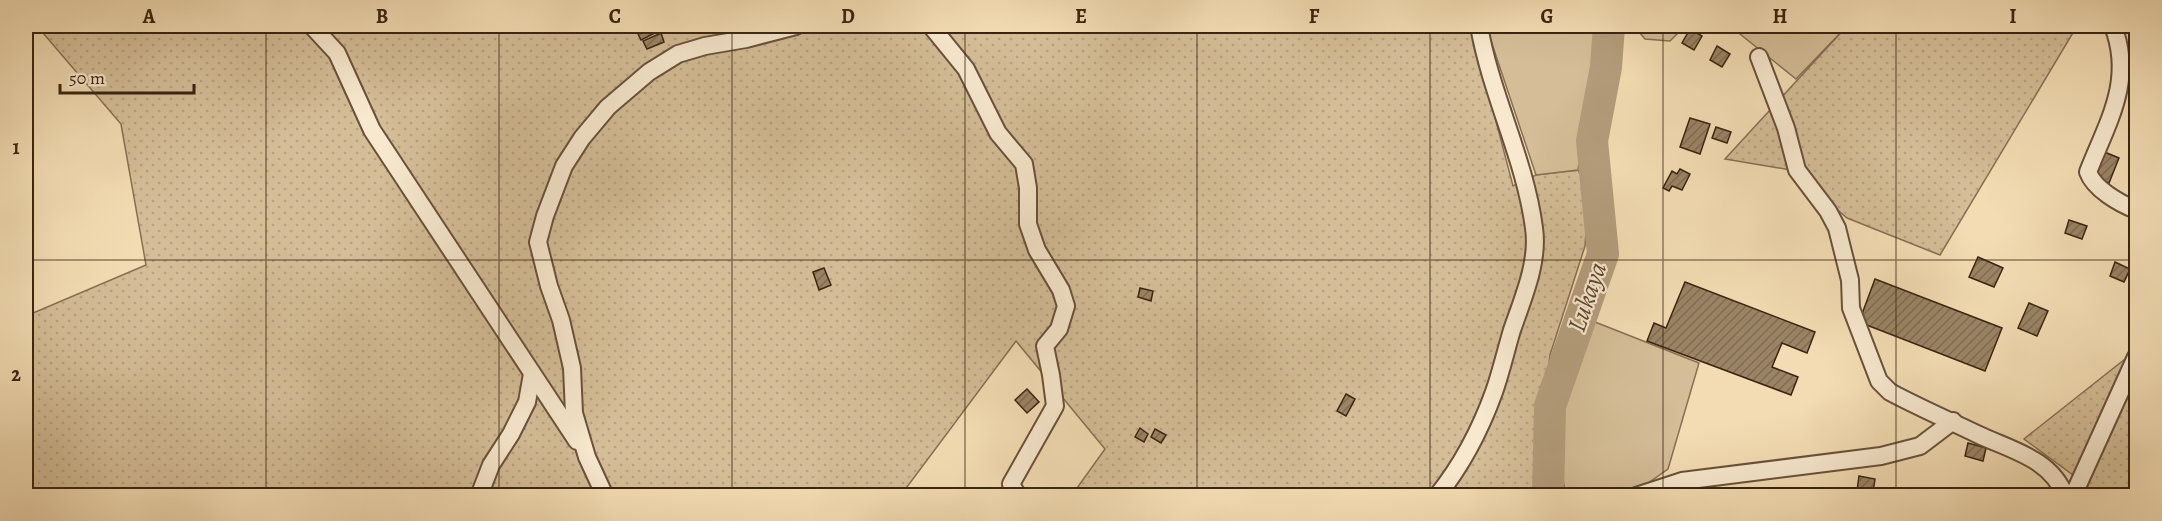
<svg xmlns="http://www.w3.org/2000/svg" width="2162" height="521" font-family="Alegreya,serif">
<defs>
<pattern id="grass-dots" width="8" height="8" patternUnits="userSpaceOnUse" patternTransform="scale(1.5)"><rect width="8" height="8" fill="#d4bd97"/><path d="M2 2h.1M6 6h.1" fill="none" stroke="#b7a281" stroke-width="1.8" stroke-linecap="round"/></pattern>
<pattern id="building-hatch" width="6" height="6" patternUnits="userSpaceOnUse" patternTransform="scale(1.5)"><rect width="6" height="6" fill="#9a8465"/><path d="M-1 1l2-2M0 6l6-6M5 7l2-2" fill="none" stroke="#7f6c52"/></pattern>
</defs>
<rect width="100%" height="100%" fill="#f3dcb3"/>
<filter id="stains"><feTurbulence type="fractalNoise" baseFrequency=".00333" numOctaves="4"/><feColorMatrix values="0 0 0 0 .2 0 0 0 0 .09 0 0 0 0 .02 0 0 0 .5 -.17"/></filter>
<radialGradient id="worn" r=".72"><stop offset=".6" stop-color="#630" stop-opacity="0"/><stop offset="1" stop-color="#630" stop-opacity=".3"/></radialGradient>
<!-- grass -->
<g fill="url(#grass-dots)" stroke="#877054" stroke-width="1.5">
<polygon points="37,26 577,26 595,31 601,26 1471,26 1513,186 1536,175 1578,170 1589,189 1585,246 1550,355 1536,471 1536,495 1072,495 1105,449 1016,341 901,495 26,496 26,316 146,265 121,124"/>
<polygon points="1847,26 2077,26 1940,255 1847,218 1791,170 1725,159"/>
<polygon points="2136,342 2136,495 2087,495 2081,481 2024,439 2125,359"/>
</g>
<!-- garden -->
<g fill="#d4bd97" stroke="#877054" stroke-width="1.5">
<polygon points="1486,26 1594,26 1594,54 1578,170 1536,175"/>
<polygon points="1634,26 1685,26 1670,41 1645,39"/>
<polygon points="1730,26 1847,26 1796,79"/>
<polygon points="1595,322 1699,363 1668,469 1631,495 1566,495 1558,455 1560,405"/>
</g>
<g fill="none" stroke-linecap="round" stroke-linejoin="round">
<!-- river -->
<polyline stroke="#b49d7c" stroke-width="32" points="1548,496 1550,406 1603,254 1592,141 1606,67 1609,26"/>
</g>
<!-- building -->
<g fill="url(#building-hatch)" stroke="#3a2411" stroke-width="1.5">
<polygon points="646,26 651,26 655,33 641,40 636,30"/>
<polygon points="1690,29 1702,36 1694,50 1682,43"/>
<polygon points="661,33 664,42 647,49 643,41"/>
<polygon points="1717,46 1730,54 1722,67 1710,60"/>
<polygon points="1690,118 1710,124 1700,154 1680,147"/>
<polygon points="1716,127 1731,132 1727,143 1712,138"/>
<polygon points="2102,151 2119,158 2109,183 2092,176"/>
<polygon points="1680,169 1690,174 1682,190 1672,186 1669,191 1663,188 1672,171 1677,174"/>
<polygon points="2069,220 2087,226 2082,239 2065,233"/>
<polygon points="1978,257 2003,268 1994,287 1969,277"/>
<polygon points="2115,262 2130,269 2124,282 2110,276"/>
<polygon points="824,268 831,285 819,290 813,272"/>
<polygon points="1875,279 2002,328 1985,371 1859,322"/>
<polygon points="1685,282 1815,332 1807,353 1782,343 1772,367 1798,377 1791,395 1647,341 1654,323 1666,328"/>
<polygon points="1140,288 1153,291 1151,301 1138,297"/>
<polygon points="2029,303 2048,311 2037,336 2018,328"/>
<polygon points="1027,389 1039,402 1027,413 1015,400"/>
<polygon points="1346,394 1355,399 1346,416 1337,411"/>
<polygon points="1140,428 1148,434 1144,442 1135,437"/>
<polygon points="1155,429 1166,435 1161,443 1151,437"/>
<polygon points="1968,443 1986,448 1983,461 1965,456"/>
<polygon points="1859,476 1875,479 1873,492 1857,491"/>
<rect x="1917" y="489" width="16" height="7"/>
</g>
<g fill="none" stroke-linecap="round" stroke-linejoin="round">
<!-- street casing -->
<g stroke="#68523a" stroke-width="20">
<g id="street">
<polyline points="312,26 337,53 372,130 577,441"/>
<polyline points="931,26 966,69 998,133 1024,164 1028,188 1028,224 1037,250 1061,290 1066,306 1059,329 1045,346 1051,375 1055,406 1011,484 1018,496"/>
<path d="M2113 26C2134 81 2108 121 2088 172 2094 189 2119 203 2136 210"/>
<path d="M1759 57 1786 128 1797 170 1828 211 1837 228 1850 280 1851 308 1879 381 1890 392C1918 407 1948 420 1977 434 2010 450 2051 458 2065 496"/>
<polyline points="479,496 491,465 511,434 527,402 532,374"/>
<polyline points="605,496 587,457 574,413 572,368 561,320 549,286 538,242 545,216 564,166 582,138 608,107 649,72 678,54 705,46 746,39 796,26"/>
<path d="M1437 496C1462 465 1481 428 1494 392 1501 372 1506 350 1512 330 1523 298 1539 262 1534 228 1525 159 1491 95 1479 26"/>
<polyline points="1636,496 1682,481 1881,456 1920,446 1953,421"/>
<polyline points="2073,496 2136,357"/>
</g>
</g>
<!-- street -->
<use href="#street" stroke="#f7e8ce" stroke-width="16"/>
</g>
<!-- grid -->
<path fill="none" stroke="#3a2411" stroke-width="1.5" stroke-opacity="0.55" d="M266 26V496M499 26V496M732 26V496M965 26V496M1197 26V496M1430 26V496M1663 26V496M1896 26V496M26 260H2136"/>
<g text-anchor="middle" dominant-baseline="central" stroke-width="4.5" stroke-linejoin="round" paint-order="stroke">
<!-- water labels -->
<g font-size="26" font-style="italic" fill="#5f4831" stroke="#f7e8ce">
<text transform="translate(1587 297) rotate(-71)">Lukaya</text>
</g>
</g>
<!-- margin -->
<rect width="2162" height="521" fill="none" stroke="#f3dcb3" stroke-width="66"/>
<!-- scale -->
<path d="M60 84v9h134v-9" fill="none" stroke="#3a2411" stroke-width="3"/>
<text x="69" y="84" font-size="18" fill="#3a2411" stroke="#f7e8ce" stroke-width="4.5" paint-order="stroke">50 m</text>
<rect x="33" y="33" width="2096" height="455" fill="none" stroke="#3a2411" stroke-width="2"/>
<g font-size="20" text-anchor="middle" font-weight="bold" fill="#3a2411">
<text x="149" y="23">A</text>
<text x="382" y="23">B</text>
<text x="615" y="23">C</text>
<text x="848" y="23">D</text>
<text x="1081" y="23">E</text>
<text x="1314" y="23">F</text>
<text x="1547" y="23">G</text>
<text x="1780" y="23">H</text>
<text x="2013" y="23">I</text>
<text x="16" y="154">1</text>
<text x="16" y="381">2</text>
</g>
<rect width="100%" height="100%" filter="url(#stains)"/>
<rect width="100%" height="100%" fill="url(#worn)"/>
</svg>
